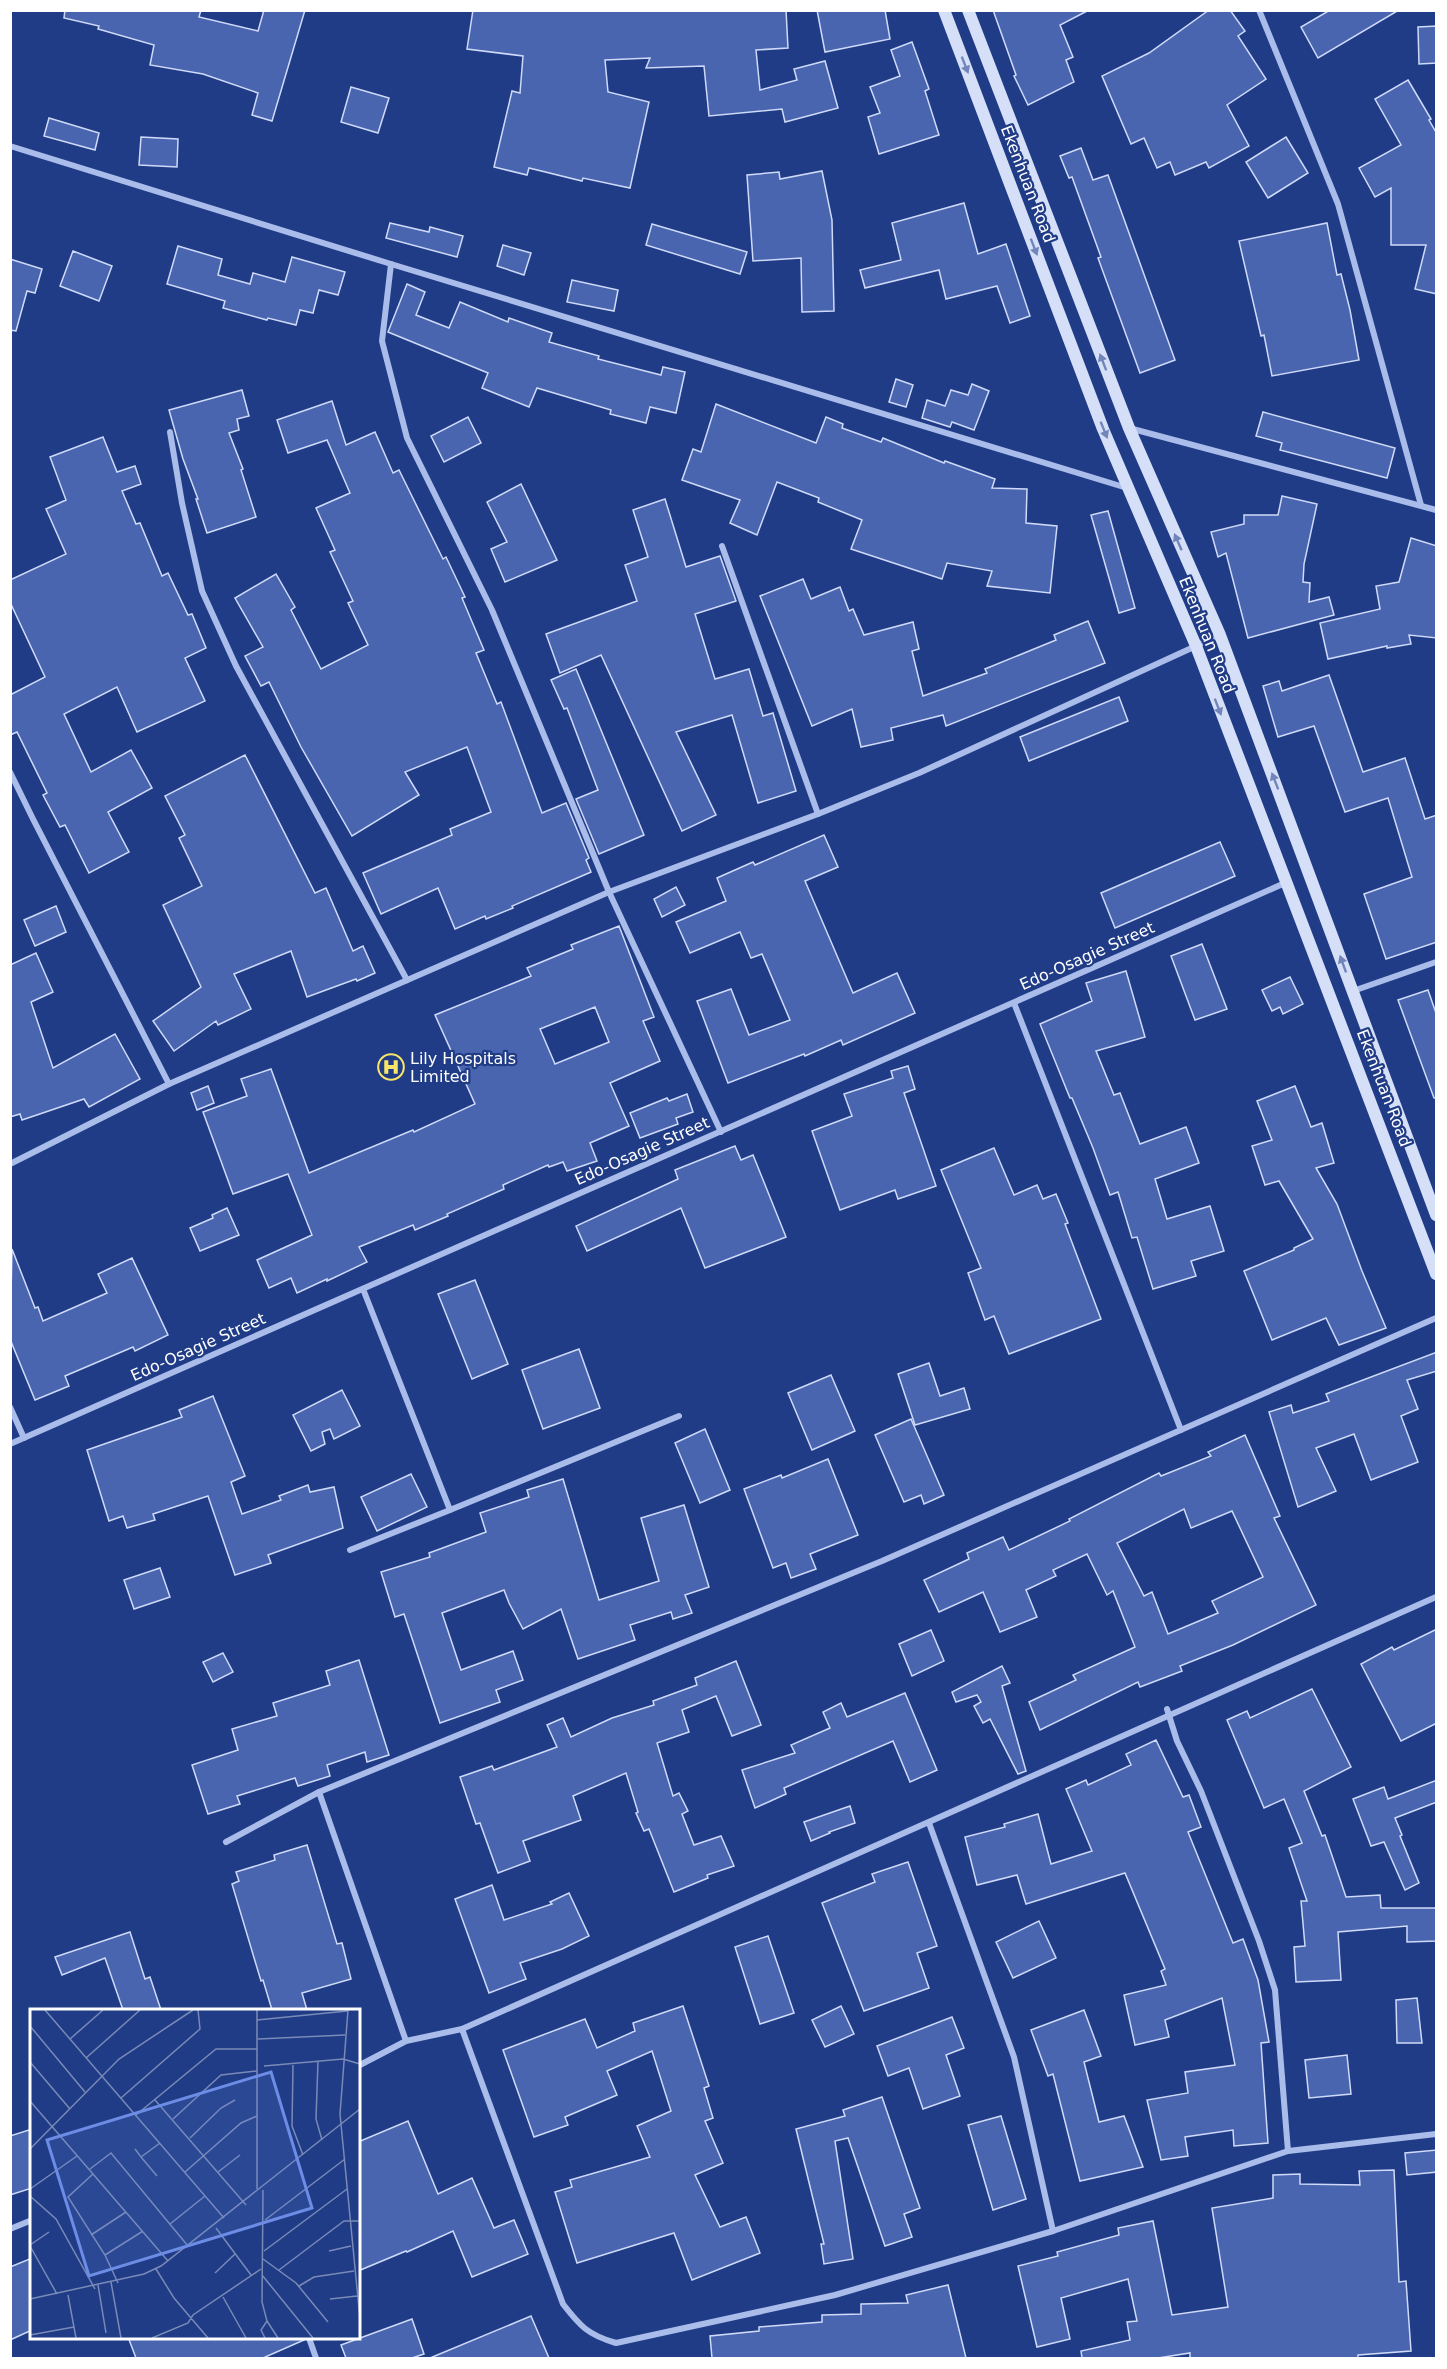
<svg xmlns="http://www.w3.org/2000/svg" width="1447" height="2369" font-family="'DejaVu Sans',sans-serif">
<rect width="100%" height="100%" fill="#203c87"/>
<!-- building -->
<g fill="#4965b0" stroke="#cfdaf8" stroke-width="1.5" fill-rule="evenodd">
<polygon points="65,10 201,10 199,17 258,31 264,10 305,10 272,121 252,115 258,93 203,74 150,65 154,45 98,29 99,26 64,18"/>
<polygon points="473,10 786,10 788,48 756,50 760,90 797,80 794,69 825,61 838,108 785,122 782,109 709,116 704,66 646,68 650,58 605,60 608,92 649,102 630,188 583,178 582,181 529,168 527,175 494,167 512,91 520,93 523,56 467,49"/>
<polygon points="817,10 885,10 890,39 825,52"/>
<polygon points="993,10 1089,10 1060,25 1073,57 1066,60 1074,82 1028,105 1014,76 1016,75"/>
<polygon points="1209,10 1230,10 1245,31 1238,36 1266,79 1227,105 1249,146 1209,168 1206,162 1175,175 1170,162 1157,168 1144,138 1131,144 1102,76 1149,53"/>
<polygon points="1330,10 1399,10 1318,58 1301,27"/>
<polygon points="1437,26 1437,63 1419,64 1418,27"/>
<polygon points="912,42 929,89 925,91 939,135 879,154 868,117 880,113 870,87 900,76 891,50"/>
<polygon points="1408,80 1431,119 1429,120 1437,134 1437,294 1415,289 1426,245 1391,245 1391,188 1375,197 1359,168 1401,145 1375,99"/>
<polygon points="351,87 389,98 378,133 341,122"/>
<polygon points="49,118 99,133 95,150 44,136"/>
<polygon points="141,137 178,139 177,167 139,165"/>
<polygon points="1286,137 1308,173 1268,198 1246,162"/>
<polygon points="1081,148 1093,180 1108,175 1175,360 1140,373 1098,258 1101,257 1072,177 1069,178 1060,156"/>
<polygon points="822,171 832,220 834,311 802,312 801,258 753,261 747,175 779,172 780,179"/>
<polygon points="964,203 978,254 1006,244 1030,316 1010,323 997,286 946,299 939,270 865,288 860,270 901,260 892,223"/>
<polygon points="390,223 429,232 430,227 463,236 457,257 386,238"/>
<polygon points="1327,223 1337,275 1341,274 1350,310 1359,360 1272,376 1264,335 1261,336 1239,241"/>
<polygon points="652,224 747,252 740,274 646,245"/>
<polygon points="503,245 531,253 524,275 497,266"/>
<polygon points="178,246 222,259 218,275 250,284 253,273 285,282 292,257 345,272 338,295 319,290 313,313 300,310 296,325 268,318 267,320 223,308 225,301 167,284"/>
<polygon points="73,251 112,266 99,301 60,286"/>
<polygon points="10,259 42,269 35,293 27,291 16,331 10,330"/>
<polygon points="572,280 618,290 614,311 567,302"/>
<polygon points="407,284 425,292 416,315 449,328 460,302 508,322 509,318 552,333 549,342 599,356 598,359 661,375 663,367 685,372 676,413 650,407 646,423 610,414 611,410 537,388 529,407 482,388 488,373 388,332"/>
<polygon points="896,379 913,385 906,407 889,402"/>
<polygon points="972,384 989,391 974,430 952,422 950,427 922,418 927,400 945,406 951,390 968,395"/>
<polygon points="242,390 249,416 237,419 239,430 229,433 243,469 241,470 256,517 207,533 196,499 198,499 183,459 169,410"/>
<polygon points="332,401 346,445 375,432 393,473 399,470 443,559 446,557 465,597 462,598 484,650 476,653 497,704 501,702 542,813 566,803 589,858 586,860 591,872 512,906 513,908 486,919 485,916 455,929 438,888 381,914 363,873 452,835 450,829 491,812 467,747 405,772 419,795 352,836 301,747 269,682 261,686 245,656 263,647 235,598 276,574 295,607 291,610 321,669 368,645 348,603 353,601 330,552 335,550 316,508 350,493 327,440 288,453 277,420"/>
<polygon points="716,404 816,443 826,417 843,424 842,428 881,442 883,438 944,463 945,461 995,479 992,488 1027,489 1026,523 1057,526 1050,593 987,586 992,571 947,563 942,579 851,549 862,520 818,502 819,498 777,482 757,535 730,523 740,500 682,480 693,449 701,452"/>
<polygon points="1263,412 1395,448 1387,478 1280,450 1282,443 1256,436"/>
<polygon points="468,417 481,443 444,462 431,436"/>
<polygon points="103,437 117,472 135,466 141,484 122,491 136,524 140,523 162,576 168,573 188,615 192,614 206,648 185,658 205,701 137,732 117,687 64,714 91,772 131,750 152,788 108,812 129,852 89,873 65,825 60,827 43,795 47,793 17,732 10,735 10,695 45,677 10,602 10,580 66,554 46,509 66,500 50,457"/>
<polygon points="521,484 557,560 505,582 491,549 507,542 487,502"/>
<polygon points="1282,496 1317,504 1304,564 1303,582 1310,583 1309,602 1329,597 1334,615 1248,638 1226,553 1218,557 1211,532 1244,524 1244,515 1278,515"/>
<polygon points="665,499 686,567 720,556 736,601 695,614 715,679 749,669 763,716 773,713 796,791 758,803 732,715 676,732 716,815 682,831 601,655 560,673 546,634 637,601 625,565 648,557 633,510"/>
<polygon points="1108,511 1135,608 1119,613 1091,515"/>
<polygon points="1411,538 1437,546 1437,638 1409,635 1411,644 1387,648 1387,646 1328,659 1320,623 1380,609 1376,586 1399,582"/>
<polygon points="803,579 811,599 840,587 849,611 853,609 864,635 913,622 919,649 912,651 923,696 987,673 985,669 1056,640 1054,635 1088,621 1105,663 946,726 943,715 891,728 893,740 861,747 852,709 812,726 760,596"/>
<polygon points="576,669 644,835 599,854 576,799 598,790 567,708 564,709 551,680"/>
<polygon points="1329,675 1363,772 1405,758 1425,819 1437,815 1437,942 1386,959 1364,894 1412,877 1388,798 1345,812 1314,726 1278,737 1263,686 1279,681 1282,691"/>
<polygon points="1119,697 1128,721 1029,761 1020,737"/>
<polygon points="245,755 315,893 326,888 353,951 363,946 375,973 357,981 356,979 307,997 291,951 234,974 251,1009 218,1025 216,1021 174,1051 153,1021 201,987 163,905 202,886 179,838 185,835 165,796"/>
<polygon points="824,835 838,867 805,881 853,993 897,973 915,1013 843,1045 841,1040 805,1056 804,1054 728,1083 697,1001 731,989 749,1035 790,1020 762,954 751,958 740,932 690,953 676,922 726,901 717,878 753,862 755,865"/>
<polygon points="1220,842 1235,876 1115,928 1101,893"/>
<polygon points="676,887 685,905 662,917 654,899"/>
<polygon points="56,906 66,932 35,946 24,920"/>
<path d="M619 926 654 1017 643 1021 660 1061 610 1083 629 1126 590 1143 597 1161 567 1171 563 1162 549 1167 548 1165 503 1185 504 1189 447 1214 448 1216 415 1230 413 1225 359 1247 367 1262 327 1281V1279L297 1293 291 1278 269 1288 257 1260 312 1235 288 1174 233 1194 203 1112 247 1096 241 1079 271 1069 309 1173 413 1130 414 1132 475 1104 435 1015 531 976 527 968 573 949 571 945ZM595 1007 609 1042 555 1064 540 1029Z"/>
<polygon points="1202,944 1227,1009 1195,1020 1171,956"/>
<polygon points="36,953 53,992 31,1002 53,1068 115,1034 140,1079 89,1107 84,1099 22,1120 20,1114 10,1117 10,965"/>
<polygon points="1126,971 1145,1037 1096,1051 1114,1095 1120,1093 1140,1144 1186,1127 1199,1163 1155,1179 1167,1219 1210,1206 1224,1251 1191,1261 1196,1276 1153,1289 1137,1237 1132,1238 1118,1192 1110,1195 1093,1148 1072,1098 1070,1098 1040,1024 1092,1001 1086,983"/>
<polygon points="1290,977 1303,1004 1283,1014 1280,1007 1272,1011 1262,990"/>
<polygon points="1428,990 1437,1016 1437,1098 1434,1098 1398,1000"/>
<polygon points="908,1066 915,1089 904,1093 936,1186 898,1199 895,1190 840,1210 812,1131 852,1116 844,1094 893,1078 891,1071"/>
<polygon points="208,1086 214,1103 197,1110 191,1093"/>
<polygon points="1295,1086 1311,1127 1322,1123 1334,1163 1316,1168 1337,1204 1362,1271 1386,1328 1339,1345 1326,1318 1272,1340 1244,1271 1294,1250 1294,1248 1313,1239 1279,1181 1265,1185 1252,1146 1272,1140 1257,1101"/>
<polygon points="687,1094 693,1112 676,1118 678,1124 640,1138 630,1113 667,1098 669,1101"/>
<polygon points="735,1146 741,1160 753,1155 786,1237 705,1268 681,1208 587,1251 576,1226 678,1179 675,1170"/>
<polygon points="994,1148 1014,1195 1037,1185 1043,1199 1056,1194 1068,1223 1065,1224 1101,1319 1009,1354 994,1316 985,1320 968,1273 981,1268 941,1170"/>
<polygon points="227,1208 239,1235 200,1251 190,1228 213,1218 212,1215"/>
<polygon points="12,1249 35,1308 38,1307 43,1321 107,1293 98,1274 132,1258 168,1335 135,1351 133,1347 65,1376 69,1386 35,1400 10,1339"/>
<polygon points="475,1280 508,1364 472,1379 438,1294"/>
<polygon points="579,1349 600,1408 543,1429 522,1370"/>
<polygon points="1437,1352 1437,1371 1407,1380 1418,1409 1401,1416 1418,1462 1371,1480 1354,1434 1316,1448 1336,1491 1298,1507 1269,1412 1291,1405 1293,1413 1329,1401 1326,1394"/>
<polygon points="929,1363 940,1396 964,1388 970,1409 915,1425 898,1374"/>
<polygon points="831,1375 855,1431 812,1450 788,1393"/>
<polygon points="342,1390 360,1426 334,1439 330,1429 322,1432 325,1444 311,1451 293,1415"/>
<polygon points="213,1396 245,1476 231,1482 242,1514 281,1500 279,1496 308,1485 310,1492 334,1487 343,1528 268,1555 271,1563 235,1575 208,1496 153,1514 155,1520 127,1528 123,1516 109,1521 87,1450 182,1417 179,1410"/>
<polygon points="911,1419 944,1495 924,1504 921,1495 904,1502 875,1435"/>
<polygon points="705,1429 730,1490 700,1503 675,1443"/>
<path d="M1245 1435 1280 1516 1274 1518 1316 1605 1233 1645 1180 1666 1182 1671 1140 1687 1138 1682 1040 1730 1029 1702 1076 1680 1073 1675 1135 1647 1113 1591 1107 1595 1087 1554 1053 1570 1056 1576 1026 1590 1037 1617 1000 1632 983 1592 939 1612 924 1580 969 1559 967 1553 1003 1537 1009 1550 1070 1521 1069 1519 1159 1473 1161 1476 1211 1456 1208 1452ZM1184 1509 1191 1528 1232 1511 1263 1577 1212 1601 1218 1613 1168 1634 1152 1592 1144 1596 1117 1543Z"/>
<polygon points="828,1459 858,1535 810,1554 816,1569 791,1578 786,1563 773,1568 744,1489 781,1475 782,1478"/>
<polygon points="411,1474 427,1507 377,1531 361,1497"/>
<polygon points="563,1479 599,1600 659,1581 641,1518 684,1505 709,1587 685,1595 692,1613 673,1619 671,1612 630,1625 635,1640 578,1659 561,1609 523,1629 509,1603 504,1590 442,1613 461,1670 513,1651 523,1680 496,1690 500,1702 440,1723 404,1614 395,1617 381,1572 430,1557 429,1553 486,1532 480,1513 529,1497 527,1490"/>
<polygon points="160,1568 170,1597 134,1609 124,1580"/>
<polygon points="1437,1629 1437,1723 1401,1741 1361,1664 1392,1647 1394,1650"/>
<polygon points="931,1630 944,1661 912,1676 899,1644"/>
<polygon points="223,1653 233,1672 213,1682 203,1662"/>
<polygon points="359,1660 389,1755 367,1762 365,1752 327,1765 330,1776 298,1786 295,1778 237,1796 240,1804 208,1814 192,1765 238,1750 232,1729 277,1716 273,1703 330,1685 326,1671"/>
<polygon points="736,1661 761,1725 732,1736 716,1696 682,1710 689,1732 657,1743 673,1796 679,1793 688,1811 682,1814 694,1845 721,1836 734,1866 707,1875 708,1878 674,1892 649,1829 644,1831 636,1813 638,1812 626,1773 573,1796 581,1820 523,1841 530,1861 498,1873 480,1823 476,1824 460,1777 492,1766 494,1770 557,1747 547,1725 563,1718 571,1737 612,1718 654,1705 653,1701 697,1685 695,1678"/>
<polygon points="1002,1666 1010,1683 1002,1686 1026,1771 1018,1774 990,1719 983,1723 974,1706 981,1702 977,1695 956,1702 952,1692"/>
<polygon points="1312,1689 1351,1767 1304,1791 1322,1836 1325,1835 1346,1897 1380,1895 1381,1908 1437,1908 1437,1941 1407,1942 1407,1926 1338,1932 1341,1980 1296,1982 1294,1947 1305,1946 1301,1901 1307,1901 1289,1848 1302,1843 1284,1799 1264,1808 1227,1720 1247,1711 1250,1718"/>
<polygon points="905,1693 937,1770 910,1782 893,1741 784,1788 786,1794 755,1808 742,1770 795,1753 791,1745 830,1728 823,1712 841,1703 847,1717"/>
<polygon points="1156,1740 1183,1797 1189,1795 1201,1827 1188,1832 1233,1943 1243,1939 1258,1980 1269,2042 1261,2043 1268,2143 1234,2146 1233,2130 1185,2137 1188,2156 1161,2160 1147,2100 1188,2093 1185,2072 1235,2065 1222,1998 1165,2020 1169,2037 1135,2045 1124,1995 1166,1985 1161,1971 1165,1969 1125,1873 1026,1904 1017,1875 977,1885 965,1837 1005,1827 1004,1824 1038,1814 1051,1864 1092,1851 1066,1789 1086,1780 1088,1785 1131,1765 1126,1754"/>
<polygon points="1437,1780 1437,1802 1395,1818 1402,1835 1400,1836 1419,1883 1405,1890 1384,1842 1371,1846 1353,1799 1384,1787 1388,1799"/>
<polygon points="850,1806 855,1823 829,1832 830,1833 811,1841 804,1822"/>
<polygon points="307,1845 337,1944 342,1943 351,1979 302,1993 307,2010 272,2010 263,1980 261,1981 232,1884 239,1881 236,1872 275,1860 274,1855"/>
<polygon points="908,1862 937,1946 917,1953 929,1988 864,2011 822,1903 875,1882 872,1874"/>
<polygon points="492,1885 504,1920 552,1904 550,1902 569,1893 589,1936 562,1949 520,1963 526,1979 489,1993 455,1899"/>
<polygon points="1039,1921 1056,1958 1013,1978 996,1942"/>
<polygon points="130,1932 145,1979 150,1977 161,2010 123,2010 105,1958 62,1975 55,1957"/>
<polygon points="768,1936 794,2013 760,2024 735,1947"/>
<polygon points="1417,1998 1422,2043 1397,2043 1396,2000"/>
<polygon points="683,2006 709,2086 704,2088 713,2118 705,2121 723,2163 695,2175 720,2227 746,2217 760,2253 692,2280 674,2233 577,2263 555,2192 572,2187 570,2180 650,2157 637,2126 671,2111 652,2051 607,2071 617,2095 565,2117 568,2125 534,2137 503,2050 585,2019 597,2048 635,2031 633,2023"/>
<polygon points="841,2006 854,2034 825,2047 812,2020"/>
<polygon points="1084,2010 1101,2056 1084,2062 1099,2122 1124,2116 1143,2167 1080,2181 1053,2074 1048,2076 1031,2030"/>
<polygon points="952,2017 964,2048 946,2055 960,2096 923,2109 909,2068 888,2076 877,2046"/>
<polygon points="1347,2055 1351,2094 1309,2098 1305,2060"/>
<polygon points="882,2097 920,2208 904,2214 912,2237 885,2246 848,2138 835,2141 853,2259 824,2264 821,2244 824,2244 796,2129 845,2116 843,2110"/>
<polygon points="1001,2116 1026,2199 993,2210 968,2125"/>
<polygon points="408,2121 438,2194 472,2178 494,2228 514,2220 528,2254 472,2277 453,2231 407,2252 406,2251 358,2271 358,2142"/>
<polygon points="32,2129 32,2188 10,2195 10,2136"/>
<polygon points="1437,2150 1437,2172 1407,2175 1405,2153"/>
<polygon points="1394,2170 1399,2282 1406,2281 1411,2351 1358,2355 1358,2358 1190,2358 1190,2353 1158,2358 1082,2358 1081,2351 1130,2340 1127,2322 1137,2321 1128,2279 1061,2298 1070,2339 1037,2347 1018,2266 1058,2256 1057,2252 1119,2235 1118,2228 1153,2221 1172,2315 1228,2307 1212,2208 1273,2198 1273,2175 1300,2174 1300,2184 1360,2185 1359,2171"/>
<polygon points="32,2258 32,2330 10,2340 10,2267"/>
<polygon points="948,2285 966,2358 712,2358 710,2336 759,2331 759,2327 822,2322 822,2315 861,2314 861,2304 908,2303 906,2295"/>
<polygon points="531,2316 549,2358 430,2358"/>
<polygon points="412,2319 424,2354 412,2358 346,2358 341,2345"/>
<polygon points="128,2337 304,2337 304,2340 263,2358 136,2358"/>
</g>
<g fill="none" stroke-linecap="round" stroke-linejoin="round">
<!-- minor -->
<g stroke="#aabcea" stroke-width="6">
<polyline points="1259,10 1338,204 1421,505"/>
<polyline points="10,146 391,264 1127,488"/>
<polyline points="391,264 382,341 407,438 492,610 609,892 721,1132"/>
<polyline points="1129,428 1436,510"/>
<polyline points="170,432 182,503 202,591 236,666 407,980"/>
<polyline points="722,546 818,814"/>
<polyline points="10,772 33,819 169,1084"/>
<polyline points="1353,991 1436,962"/>
<polyline points="1014,1003 1181,1430"/>
<polyline points="10,1164 169,1084 609,892 818,814 919,773 1220,635"/>
<polyline points="10,1407 24,1438"/>
<polyline points="10,1444 1285,883"/>
<polyline points="450,1510 679,1416"/>
<polyline points="350,1550 450,1510 363,1289"/>
<polyline points="1167,1709 1177,1741 1201,1791 1259,1941 1275,1990 1288,2151"/>
<polyline points="929,1823 1014,2057 1053,2231"/>
<polyline points="226,1842 319,1792"/>
<path d="M462 2029 563 2304C580 2326 588 2335 616 2343L835 2295 1053 2231 1288 2151 1436 2134"/>
<polyline points="406,2041 319,1792 882,1561 1436,1318"/>
<polyline points="358,2066 406,2041 462,2029 1436,1597"/>
<polyline points="10,2229 32,2220"/>
<polyline points="309,2338 316,2358"/>
</g>
<!-- secondary -->
<g stroke="#d5dff8" stroke-width="12">
<polyline points="944,10 1103,429 1196,646 1436,1274"/>
<polyline points="968,10 1129,428 1220,635 1436,1215"/>
</g>
</g>
<!-- one-way arrows -->
<defs><path id="oneway-solid" d="M-6-.8H1V-3.2L6.5 0L1 3.2V.8H-6Z" transform="scale(1.5)"/></defs>
<g fill="#7185ba">
<use href="#oneway-solid" transform="translate(965 65) rotate(69)"/>
<use href="#oneway-solid" transform="translate(1034 247) rotate(69)"/>
<use href="#oneway-solid" transform="translate(1103 362) rotate(-111)"/>
<use href="#oneway-solid" transform="translate(1104 430) rotate(68)"/>
<use href="#oneway-solid" transform="translate(1178 542) rotate(-114)"/>
<use href="#oneway-solid" transform="translate(1218 707) rotate(69)"/>
<use href="#oneway-solid" transform="translate(1275 781) rotate(-111)"/>
<use href="#oneway-solid" transform="translate(1343 964) rotate(-110)"/>
</g>
<!-- icons -->
<defs>
<g id="hospital-ring" transform="scale(1.35)"><circle r="9.5" fill="#203c87" stroke="#f8e66b" stroke-width="1.5"/><path d="M-5-5h3v3.5h4V-5h3V5h-3V1.5h-4V5h-3Z" fill="#f8e66b"/></g>
</defs>
<g fill-rule="evenodd">
<use href="#hospital-ring" x="391" y="1067"/>
</g>
<g text-anchor="middle" dominant-baseline="central" stroke-width="4.5" stroke-linejoin="round" paint-order="stroke">
<!-- street labels -->
<g font-size="16" fill="#fff" stroke="#203c87">
<text transform="translate(1028 184) rotate(69)">Ekenhuan Road</text>
<text transform="translate(1207 635) rotate(68)">Ekenhuan Road</text>
<text transform="translate(1087 956) rotate(-24)">Edo-Osagie Street</text>
<text transform="translate(1384 1088) rotate(69)">Ekenhuan Road</text>
<text transform="translate(642 1151) rotate(-24)">Edo-Osagie Street</text>
<text transform="translate(198 1347) rotate(-24)">Edo-Osagie Street</text>
</g>
<!-- poi labels -->
<g font-size="16" fill="#fff" stroke="#203c87" text-anchor="start">
<text x="410" y="1058">Lily Hospitals<tspan x="410" dy="18">Limited</tspan></text>
</g>
</g>
<!-- overview -->
<g transform="translate(30 2009)">
<rect width="330" height="330" fill="#203c87"/>
<path fill="none" stroke="#798ab7" stroke-width="1.5" d="M15 1 194 209M318 1 310 105 330 310M227 11 317 2M0 17 55 83M40 30 73 1M228 30 315 26M56 49 110 1M288 52 286 110 292 131M0 53 40 100M263 56 262 117 273 146M234 57 313 50 330 55M91 89 170 20 168 1M125 91 216 196M0 92 138 252M106 106 186 40H227M143 110 191 66 227 62M160 129 191 99 205 91M0 140 89 50 163 1M105 140 111 148 130 134M111 148 127 167M60 160 81 144 158 237M155 163 211 114 227 107M188 163 210 146M63 165 38 188 75 246 88 274M0 180 47 147M227 180V1M233 181 232 293 237 312 231 321 235 329M0 187 26 210 65 280M235 211 315 150M140 215 175 187M186 219 221 266M61 226 96 203M0 236 19 223M0 237 27 285M234 242 317 180M299 242 321 237M75 246 113 222M233 250 266 274 298 313M126 260 144 289 178 329M249 261 314 212H330M185 264 205 245M232 266 283 329M81 273 91 329M68 276 76 324M269 277 284 268 324 262M38 286 46 329M193 288 216 329M0 290 114 265 131 257 330 100M300 290 327 287M237 312 248 329M0 326 44 318M122 329 158 314 163 306 231 260"/>
<path fill="#6c8ce6" fill-opacity="0.15" stroke="#6c8ce6" stroke-width="3" d="M241 63 282 199 59 267 17 131Z"/>
<rect width="330" height="330" fill="none" stroke="#fff" stroke-width="3"/>
</g>
<!-- border -->
<rect width="1447" height="2369" fill="none" stroke="#ffffff" stroke-width="24"/>
</svg>
